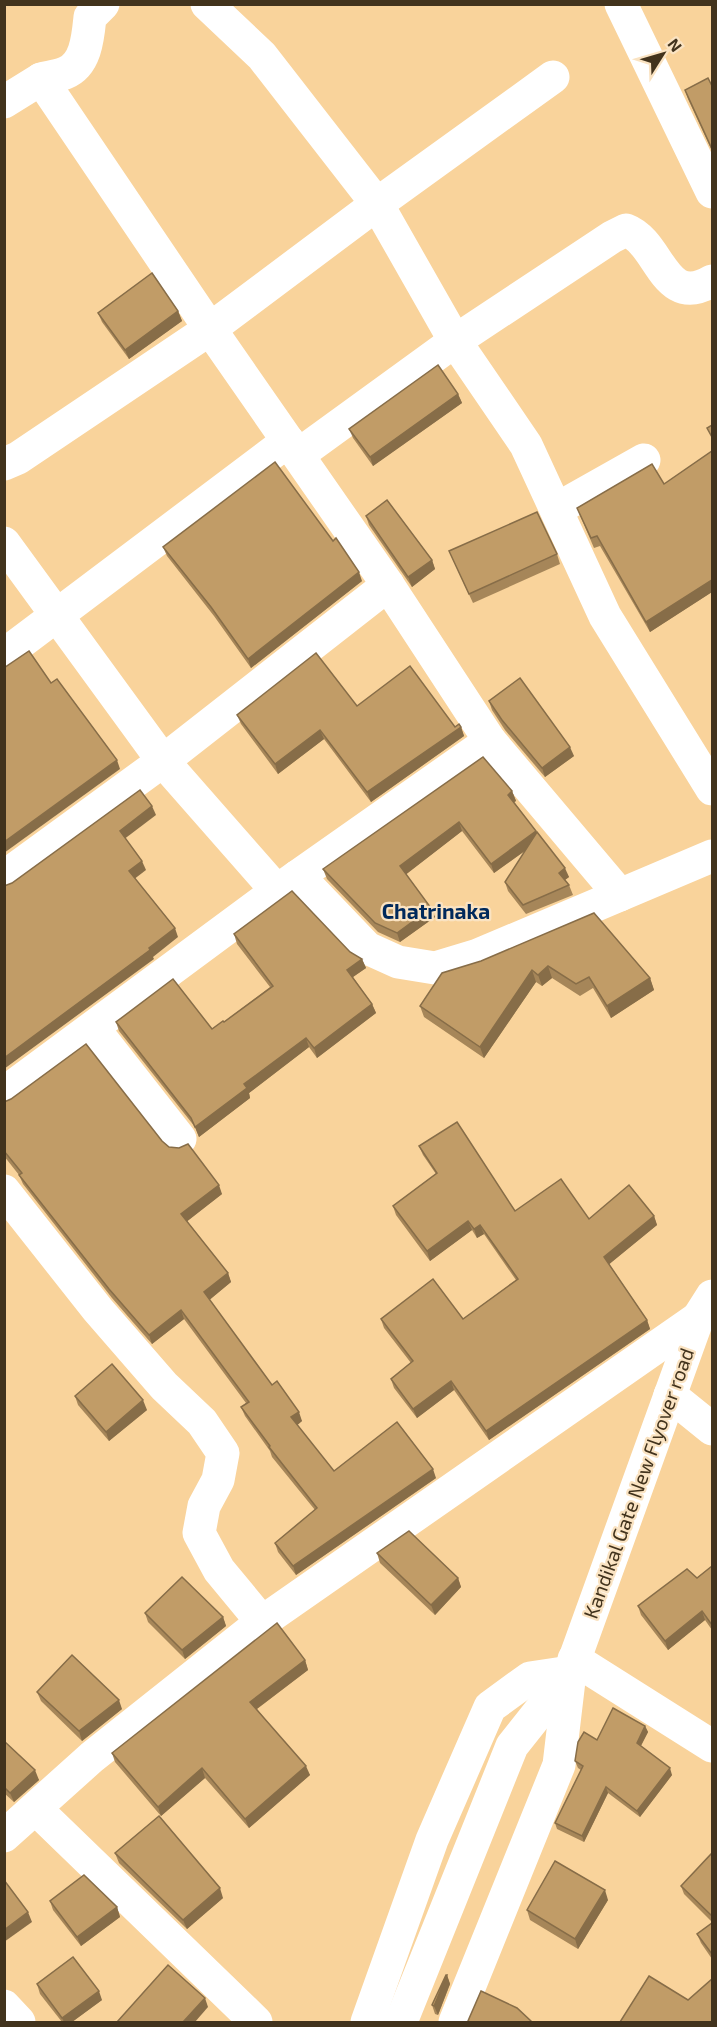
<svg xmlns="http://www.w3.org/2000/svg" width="717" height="2027" font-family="'Exo 2',sans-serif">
<rect width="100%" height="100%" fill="#f9d39b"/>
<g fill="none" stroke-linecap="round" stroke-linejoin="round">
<!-- minor -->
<g stroke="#fff" stroke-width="33">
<polyline points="207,4 262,56 377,204 455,341 526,445 605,616 712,789"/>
<polyline points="621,4 712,192"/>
<path d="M41 79C49 77 58 76 65 73 86 65 88 37 90 17L103 4"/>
<polyline points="4,102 41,79 210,329 388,585 490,741 620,895"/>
<path d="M298 455 455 341 612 237 626 230C661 243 663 310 712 281"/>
<polyline points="4,464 18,458 210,329 377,204 553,77"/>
<polyline points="557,509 644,460"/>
<polyline points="4,543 163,761 277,891 298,876 367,948 398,962 435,968 478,955 712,856"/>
<polyline points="4,655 288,441"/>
<polyline points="298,876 490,741"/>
<polyline points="4,877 163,761 388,585"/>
<polyline points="93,1028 180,1139"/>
<polyline points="4,1093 277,891"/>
<polyline points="4,1191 98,1310 164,1386 202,1422 223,1453 218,1480 204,1506 199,1533 219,1570 262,1622 698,1318"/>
<polyline points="670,1395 712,1429"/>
<polyline points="574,1659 712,1746"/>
<polyline points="36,1809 256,2022"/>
<polyline points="4,1836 92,1757 262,1622"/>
<polyline points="4,2006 19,2022"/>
<polyline points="367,2022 432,1840 490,1707 530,1678 570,1672"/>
</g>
<!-- major -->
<g stroke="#fff" stroke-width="33">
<polyline points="401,2022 512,1746 570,1673"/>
<polyline points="455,2022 559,1765 570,1672 698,1318 712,1296"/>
</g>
</g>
<!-- wall -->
<g fill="#a68659">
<polygon points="712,86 712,151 688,99 685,90"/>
<polygon points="178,311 182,321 129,359 102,322 98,313"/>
<polygon points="458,394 462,403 373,466 353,438 349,429"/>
<polygon points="712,451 712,592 650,632 600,546 594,548 577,508 664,484"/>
<polygon points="366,516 432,560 435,569 412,587 369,525"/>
<polygon points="163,547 362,581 251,668 214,616 167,556"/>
<polygon points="449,551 557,554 560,564 473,603"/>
<polygon points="489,701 574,756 545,777 505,730 492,710"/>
<polygon points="357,706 455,727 461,727 464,736 371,802 324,739 278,774 241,724 237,715"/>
<polygon points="512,791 516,801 514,802 536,831 569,877 565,880 569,885 573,895 526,914 508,891 505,882 526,850 494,873 462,831 406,874 435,917 400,942 378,932 327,879 323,869"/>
<polygon points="594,913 650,978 654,990 611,1018 593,988 580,996 552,978 542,986 536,982 484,1058 424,1017 420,1006 481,961"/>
<polygon points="234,934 350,952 362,959 366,968 353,977 372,1004 376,1013 317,1058 309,1047 249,1093 250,1098 199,1137 195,1127 119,1031 116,1022 212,1029 224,1022 270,987 237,944"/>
<polygon points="4,1102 162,1141 222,1194 187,1221 228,1273 231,1282 209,1300 272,1385 302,1421 297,1425 334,1471 436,1478 296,1575 278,1552 275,1543 315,1510 272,1457 270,1451 245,1416 241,1407 246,1403 184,1319 152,1344 112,1298 23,1184 19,1175 4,1156"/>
<polygon points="419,1146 515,1211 589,1219 654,1216 657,1225 609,1264 647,1320 650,1329 489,1440 454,1390 417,1418 394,1388 391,1379 411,1363 384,1328 381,1319 463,1319 516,1280 484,1234 477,1238 472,1230 430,1261 396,1215 393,1206 436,1174 423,1155"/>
<polygon points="75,1396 147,1410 109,1441 78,1405"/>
<polygon points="377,1553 458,1578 461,1587 435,1615 380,1563"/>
<polygon points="712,1566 712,1630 705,1620 668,1650 641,1615 638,1606 697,1578"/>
<polygon points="145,1613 223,1617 226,1626 185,1659 148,1622"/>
<polygon points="305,1660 308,1670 257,1709 310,1775 249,1828 205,1778 161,1816 115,1762 112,1753"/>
<polygon points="37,1692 122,1709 82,1741 41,1701"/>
<polygon points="645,1726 648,1732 641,1746 672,1775 640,1817 608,1793 584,1842 557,1829 555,1823 581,1770 578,1768 575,1761 597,1740"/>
<polygon points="4,1741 39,1780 14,1802 4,1793"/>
<polygon points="115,1853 223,1898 187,1929 119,1863"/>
<polygon points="712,1853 712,1922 684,1894 681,1886"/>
<polygon points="608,1900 578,1949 530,1920 527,1910"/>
<polygon points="50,1901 117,1907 120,1917 81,1946 53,1910"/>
<polygon points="712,1923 712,1959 701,1943 697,1934"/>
<polygon points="447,1975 450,1984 438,2015 435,2014 432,2005"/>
<polygon points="37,1984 102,2000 72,2022 62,2022 40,1994"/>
</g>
<!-- shaded-wall -->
<g fill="#876d48">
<polygon points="178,311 182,321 129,359 125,350"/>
<polygon points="458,394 462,403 373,466 370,457"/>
<polygon points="432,560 435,569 412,587 408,577"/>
<polygon points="359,572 362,581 251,668 248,659"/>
<polygon points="712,580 712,592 650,632 646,622"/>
<polygon points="461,727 464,736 371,802 367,792"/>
<polygon points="320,730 324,739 278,774 275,764"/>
<polygon points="570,747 574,756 545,777 542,768"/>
<polygon points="117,760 120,769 4,853 4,842"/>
<polygon points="512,791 516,801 511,804 508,795"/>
<polygon points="152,806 156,815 123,840 120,831"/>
<polygon points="459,822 462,831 404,876 400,866"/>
<polygon points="536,831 540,840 494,873 491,864"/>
<polygon points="142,861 146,870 133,880 129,871"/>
<polygon points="565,868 569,877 562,882 559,873"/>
<polygon points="431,908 435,917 400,942 397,933"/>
<polygon points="175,928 178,937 153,957 154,959 4,1069 4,1058 149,948"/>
<polygon points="362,959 366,968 350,979 347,970"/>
<polygon points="548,966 552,978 542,986 538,975"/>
<polygon points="532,970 536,982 484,1058 480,1047"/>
<polygon points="650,978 654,990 611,1018 607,1006"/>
<polygon points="372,1004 376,1013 317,1058 314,1048"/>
<polygon points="306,1038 309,1047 249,1093 250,1098 199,1137 195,1127 244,1084"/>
<polygon points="219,1185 222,1194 185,1223 181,1214"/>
<polygon points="654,1216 657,1225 607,1266 604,1257"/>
<polygon points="468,1221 472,1230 430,1261 427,1251"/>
<polygon points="480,1225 484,1234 477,1238 474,1229"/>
<polygon points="228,1273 231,1282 207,1302 204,1292"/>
<polygon points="181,1310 184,1319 152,1344 149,1335"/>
<polygon points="647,1320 650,1329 489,1440 486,1431"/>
<polygon points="451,1381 454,1390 417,1418 413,1409"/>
<polygon points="143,1400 147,1410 109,1441 106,1432"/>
<polygon points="299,1412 302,1421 295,1427 291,1417"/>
<polygon points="433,1469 436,1478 296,1575 293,1566"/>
<polygon points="458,1578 461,1587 435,1615 431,1605"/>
<polygon points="702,1611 705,1620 668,1650 665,1641"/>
<polygon points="223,1617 226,1626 185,1659 182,1650"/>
<polygon points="305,1660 308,1670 254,1711 250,1702"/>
<polygon points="119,1700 122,1709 82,1741 79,1731"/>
<polygon points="645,1726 648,1732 639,1749 637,1743"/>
<polygon points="306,1766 310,1775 249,1828 245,1819"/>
<polygon points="202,1768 205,1778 161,1816 158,1807"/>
<polygon points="670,1768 672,1775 640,1817 637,1811"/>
<polygon points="35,1770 39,1780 14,1802 10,1793"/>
<polygon points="606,1787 608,1793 584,1842 582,1836"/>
<polygon points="220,1888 223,1898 187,1929 183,1920"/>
<polygon points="605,1890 608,1900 578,1949 575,1939"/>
<polygon points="117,1907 120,1917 81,1946 77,1937"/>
<polygon points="28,1912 32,1922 4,1942 4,1930"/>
<polygon points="447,1975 450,1984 438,2015 434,2006"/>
<polygon points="99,1991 102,2000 72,2022 64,2022 62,2018"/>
<polygon points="205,1998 208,2007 195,2022 183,2022"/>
</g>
<!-- building -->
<g fill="#c19c67" stroke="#876d48" stroke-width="1.5">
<polygon points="708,78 712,86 712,149 685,90"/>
<polygon points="152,273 178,311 125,350 98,313"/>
<polygon points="438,365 458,394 370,457 349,429"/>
<polygon points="712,425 712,437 707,428"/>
<polygon points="712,451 712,580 646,622 597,536 591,538 577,508 652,464 664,484"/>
<polygon points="275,462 333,541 336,538 359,572 248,659 211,607 163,547"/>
<polygon points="387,500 432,560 408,577 366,516"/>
<polygon points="537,512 557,554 469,594 449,551"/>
<polygon points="29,651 51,683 57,679 117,760 4,842 4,668"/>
<polygon points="316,653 357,706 410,666 455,727 459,724 461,727 367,792 320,730 275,764 237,715"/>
<polygon points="520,678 570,747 542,768 502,720 489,701"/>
<polygon points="483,757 512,791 508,795 536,831 491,864 459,822 400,866 431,908 397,933 375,923 323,869"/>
<polygon points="140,790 152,806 120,831 142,861 129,871 175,928 149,948 150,950 4,1058 4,886 12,883"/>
<polygon points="537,832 565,868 559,873 569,885 523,905 505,882"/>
<polygon points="292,891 350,952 362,959 347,970 372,1004 314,1048 306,1038 244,1084 247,1088 195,1127 191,1118 116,1022 173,979 212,1029 223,1021 224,1022 273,986 234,934"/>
<polygon points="594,913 650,978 607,1006 589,977 576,984 548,966 538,975 532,970 480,1047 420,1006 442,973 481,961"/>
<polygon points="86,1044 162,1141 169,1147 179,1148 188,1144 219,1185 181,1214 228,1273 204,1292 272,1385 277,1381 299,1412 291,1417 334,1471 397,1422 433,1469 293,1566 275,1543 317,1508 269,1447 270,1446 241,1407 249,1402 181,1310 149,1335 109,1289 19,1175 22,1173 4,1151 4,1102 11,1099"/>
<polygon points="457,1122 515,1211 561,1179 589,1219 629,1185 654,1216 604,1257 647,1320 486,1431 451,1381 413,1409 391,1379 413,1361 381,1319 433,1279 463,1319 518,1279 480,1225 474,1229 468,1221 427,1251 393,1206 437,1173 419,1146"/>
<polygon points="112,1364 143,1400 106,1432 75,1396"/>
<polygon points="409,1531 458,1578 431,1605 377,1553"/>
<polygon points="712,1566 712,1625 702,1611 665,1641 638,1606 687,1569 697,1578"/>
<polygon points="182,1577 223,1617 182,1650 145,1613"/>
<polygon points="277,1623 305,1660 250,1702 306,1766 245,1819 202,1768 158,1807 112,1753"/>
<polygon points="72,1655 119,1700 79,1731 37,1692"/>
<polygon points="613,1708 645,1726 637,1743 670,1768 637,1811 606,1787 582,1836 555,1823 583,1766 575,1761 578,1742 584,1732 597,1740"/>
<polygon points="4,1741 35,1770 10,1793 4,1787"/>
<polygon points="159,1816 220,1888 183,1920 115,1853"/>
<polygon points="712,1853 712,1916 681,1886"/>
<polygon points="555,1861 605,1890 575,1939 527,1910"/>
<polygon points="84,1875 117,1907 77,1937 50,1901"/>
<polygon points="4,1880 28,1912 4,1930"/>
<polygon points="712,1923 712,1954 697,1934"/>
<polygon points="73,1957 99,1991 62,2018 37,1984"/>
<polygon points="168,1965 205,1998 183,2022 117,2022"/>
<polygon points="446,1975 447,1975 434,2006 432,2005"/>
<polygon points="649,1976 688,2000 712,1979 712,2021 711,2022 620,2022"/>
<polygon points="481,1991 517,2008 532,2022 470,2022 468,2021"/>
</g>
<g text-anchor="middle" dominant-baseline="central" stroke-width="4.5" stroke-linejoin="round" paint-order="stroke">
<!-- street labels -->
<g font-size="20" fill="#42331d" stroke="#fae3c2">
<text transform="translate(638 1483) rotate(-70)">Kandikal Gate New Flyover road</text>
</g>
<!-- neighbourhood labels -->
<g font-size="21" font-weight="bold" fill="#00295b" stroke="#fae3c2">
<text x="436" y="910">Chatrinaka</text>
</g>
</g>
<!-- border -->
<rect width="717" height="2027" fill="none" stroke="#42331d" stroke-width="12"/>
<!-- north arrow -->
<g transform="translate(663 54) rotate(53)" stroke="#fae3c2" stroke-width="4.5" paint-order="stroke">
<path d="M0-4.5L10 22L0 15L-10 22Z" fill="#42331d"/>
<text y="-9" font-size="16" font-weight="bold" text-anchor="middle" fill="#42331d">N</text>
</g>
</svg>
